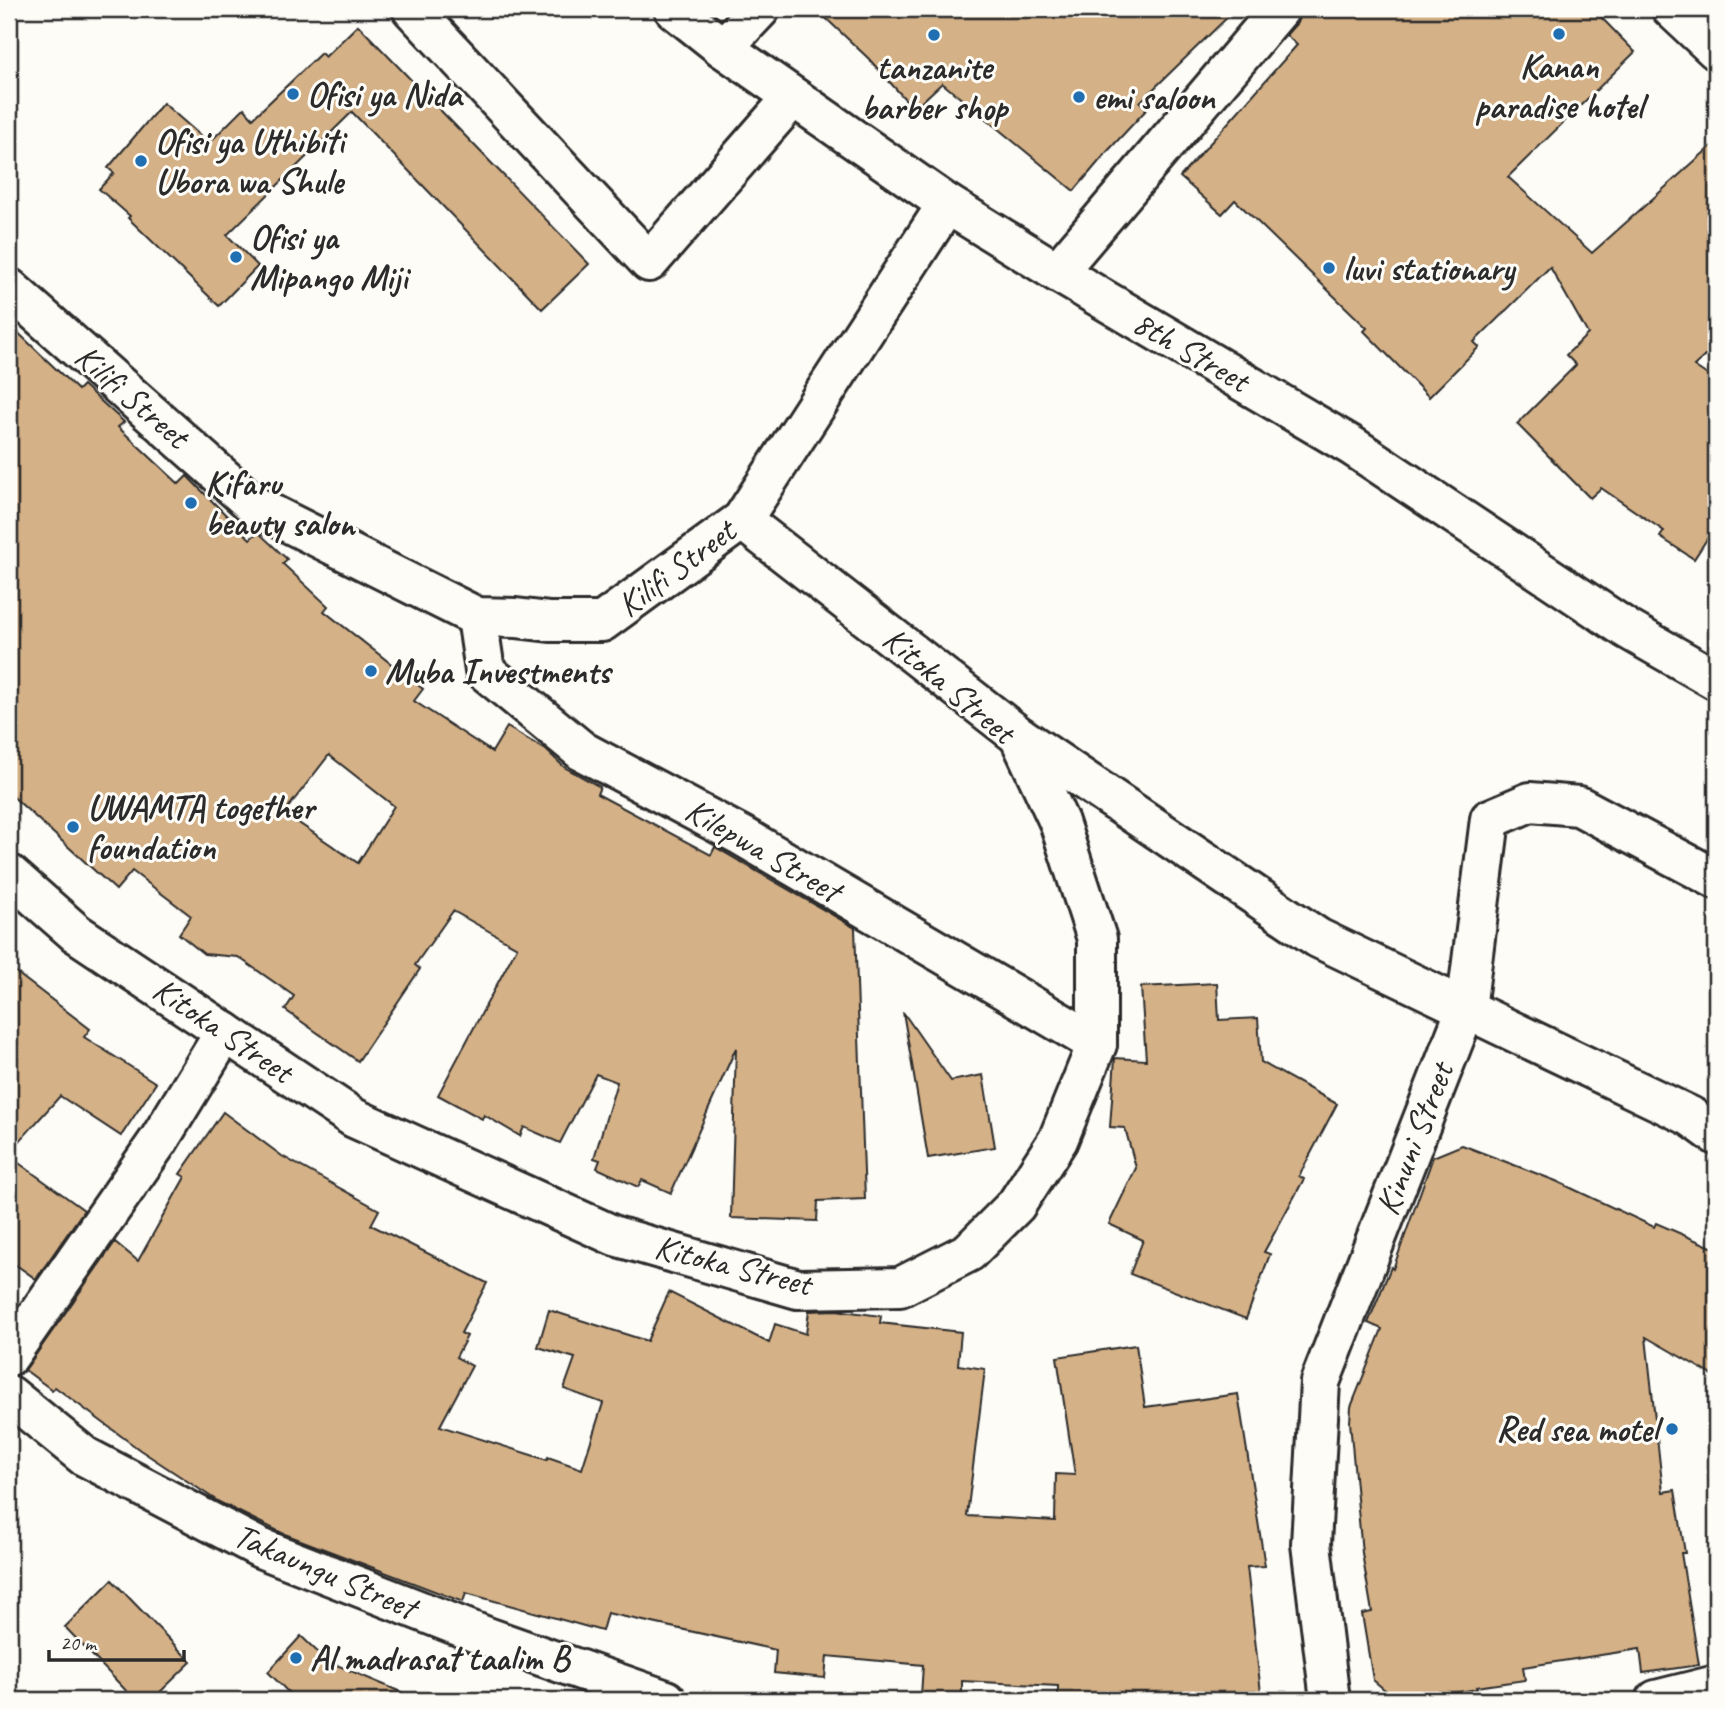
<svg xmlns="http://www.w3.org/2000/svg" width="1725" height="1709" font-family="Caveat,sans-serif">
<rect width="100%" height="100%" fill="#fdfcf7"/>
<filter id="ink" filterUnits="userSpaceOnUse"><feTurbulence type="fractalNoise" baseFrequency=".0143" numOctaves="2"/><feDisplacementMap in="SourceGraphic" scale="14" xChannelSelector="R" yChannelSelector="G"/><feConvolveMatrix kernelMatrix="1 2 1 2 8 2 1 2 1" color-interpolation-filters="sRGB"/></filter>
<g filter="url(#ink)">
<!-- building -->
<g fill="#d5b187" stroke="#2b2b2b" stroke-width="2" fill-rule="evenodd">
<polygon points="816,9 1236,9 1140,102 1147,109 1106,153 1074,191 942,83 914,109 868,58"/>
<polygon points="1301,9 1593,9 1635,52 1508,177 1592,253 1716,142 1716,346 1694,366 1716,381 1716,525 1694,559 1660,537 1664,531 1601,488 1590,498 1517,424 1576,365 1566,355 1588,334 1550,267 1474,342 1479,347 1429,397 1364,331 1367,328 1235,200 1222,214 1180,177 1297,45 1286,35 1297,23"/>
<polygon points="358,25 589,264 542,309 352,112 227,235 258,266 219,306 128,218 130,216 99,189 114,173 108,168 163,103 209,143 244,108 253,118 321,53 325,57"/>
<path d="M9 324 78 390 83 385 124 422 118 427 179 484 187 476 250 539 258 532 287 559 283 564 328 606 324 611 423 689 414 701 492 752 507 727 546 750 564 767 600 787 597 794 711 855 715 847 855 928 865 1199 818 1201 817 1221 731 1218 736 1048 671 1193 642 1180 638 1187 597 1168 600 1160 594 1158 617 1082 596 1074 560 1143 524 1127 520 1136 484 1115 482 1119 438 1095 517 947 453 911 415 965 420 969 358 1061 285 1010 294 996 238 957 204 954 179 934 191 916 132 871 116 890 9 793ZM329 755 394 806 358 863 284 813Z"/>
<polygon points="9,967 90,1029 84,1037 156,1083 121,1136 60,1096 9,1153"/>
<polygon points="1217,983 1219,1020 1258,1018 1261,1062 1337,1104 1299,1176 1304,1179 1264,1252 1270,1254 1246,1319 1130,1274 1143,1240 1109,1224 1136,1168 1125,1128 1110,1127 1115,1058 1146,1060 1141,987"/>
<polygon points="903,1012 951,1081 983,1075 995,1147 928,1158"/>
<polygon points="223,1112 282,1156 379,1210 371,1225 487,1283 461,1333 467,1336 456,1357 472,1366 440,1426 547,1460 548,1457 582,1469 603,1403 564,1389 575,1358 538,1347 549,1310 647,1341 669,1292 769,1343 775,1324 806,1334 809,1311 836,1310 881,1316 880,1323 961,1332 958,1365 985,1369 967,1516 1055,1521 1056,1474 1075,1475 1057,1357 1136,1345 1145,1407 1238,1394 1265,1566 1247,1567 1261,1693 1200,1700 1058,1698 1058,1686 962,1681 962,1698 921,1696 923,1665 827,1656 825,1678 774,1673 776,1650 607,1613 602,1631 466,1593 463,1602 282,1533 219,1502 140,1450 55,1387 52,1390 25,1370 115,1242 138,1261 185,1177 180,1174"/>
<polygon points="1462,1145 1556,1181 1654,1227 1656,1223 1716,1249 1716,1377 1646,1337 1663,1492 1675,1490 1685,1553 1681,1553 1699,1665 1643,1673 1640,1649 1523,1667 1525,1680 1476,1687 1477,1689 1413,1700 1397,1700 1373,1680 1362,1614 1372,1612 1362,1553 1350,1422 1351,1407 1382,1329 1368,1323 1391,1267 1393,1269 1433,1157"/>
<polygon points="9,1156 84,1210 36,1279 9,1260"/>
<polygon points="112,1580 191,1662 152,1700 135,1700 65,1627"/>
<polygon points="301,1636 327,1661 420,1700 296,1700 268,1672"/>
</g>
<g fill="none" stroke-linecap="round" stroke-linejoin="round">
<!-- minor casing -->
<g stroke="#2b2b2b" stroke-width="44">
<g id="minor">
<polyline points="412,9 649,262 793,97"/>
<polyline points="674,9 723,48 947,204 1057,272 1352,446 1627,629 1716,680"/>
<polyline points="1672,9 1716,50"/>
<polyline points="723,48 760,9"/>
<polyline points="1057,272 1280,9"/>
<polyline points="9,288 255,506 477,617 516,618 550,622 602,622 742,520 947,204"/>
<polyline points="477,617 485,671 582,751 742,836 1097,1044"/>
<polyline points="1019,736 1318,938 1690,1116 1716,1135"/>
<polyline points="9,874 76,933 354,1118 615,1236 798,1289 900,1287 969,1252 1016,1205 1058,1140 1097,1044 1097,939 1059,822 1019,736 742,520"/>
<polyline points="9,1356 159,1140 225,1032"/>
<polyline points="9,1395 84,1456 260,1548 487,1637 666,1700"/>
<polyline points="1330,1700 1311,1544 1320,1382 1466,1009 1490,819 1530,802 1579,806 1716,879"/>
<polyline points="1656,1700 1716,1685"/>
</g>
</g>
<!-- minor -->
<use href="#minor" stroke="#fdfcf7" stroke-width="38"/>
</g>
</g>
<!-- markers -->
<g fill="#1f6fb2" stroke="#fdfcf7" stroke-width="2.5">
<circle cx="1559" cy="34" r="7"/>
<circle cx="934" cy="35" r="7"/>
<circle cx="293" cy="94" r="7"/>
<circle cx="1079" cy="97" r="7"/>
<circle cx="141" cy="161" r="7"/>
<circle cx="236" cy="257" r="7"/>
<circle cx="1329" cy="268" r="7"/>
<circle cx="191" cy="503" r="7"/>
<circle cx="371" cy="671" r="7"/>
<circle cx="73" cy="827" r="7"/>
<circle cx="1672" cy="1429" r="7"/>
<circle cx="296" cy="1658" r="7"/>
</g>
<g text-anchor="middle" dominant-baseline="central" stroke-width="6" stroke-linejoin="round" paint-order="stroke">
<!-- poi labels -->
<g font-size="35" font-weight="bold" fill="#2b2b2b" stroke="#fdfcf7" text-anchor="start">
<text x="1559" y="66" text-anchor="middle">Kanan<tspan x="1559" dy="40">paradise hotel</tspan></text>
<text x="934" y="67" text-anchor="middle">tanzanite<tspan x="934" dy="40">barber shop</tspan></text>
<text x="307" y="94">Ofisi ya Nida</text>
<text x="1093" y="97">emi saloon</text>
<text x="155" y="141">Ofisi ya Uthibiti<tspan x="155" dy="40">Ubora wa Shule</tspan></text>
<text x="250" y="237">Ofisi ya<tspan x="250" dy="40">Mipango Miji</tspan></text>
<text x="1343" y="268">luvi stationary</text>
<text x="205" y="483">Kifaru<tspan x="205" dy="40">beauty salon</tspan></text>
<text x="385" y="671">Muba Investments</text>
<text x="87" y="807">UWAMTA together<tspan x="87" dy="40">foundation</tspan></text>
<text x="1658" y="1429" text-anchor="end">Red sea motel</text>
<text x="310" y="1658">Al madrasat taalim B</text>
</g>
<!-- street labels -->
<g font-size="35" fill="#2b2b2b" stroke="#fdfcf7">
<text transform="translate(1191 351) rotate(30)">8th Street</text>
<text transform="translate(132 396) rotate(41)">Kilifi Street</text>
<text transform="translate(676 568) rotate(-37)">Kilifi Street</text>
<text transform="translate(949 685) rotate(40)">Kitoka Street</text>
<text transform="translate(763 850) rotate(30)">Kilepwa Street</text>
<text transform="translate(223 1030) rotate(34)">Kitoka Street</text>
<text transform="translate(1414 1139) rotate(-69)">Kinuni Street</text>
<text transform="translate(733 1265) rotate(14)">Kitoka Street</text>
<text transform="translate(325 1571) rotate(23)">Takaungu Street</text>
</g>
</g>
<!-- margin -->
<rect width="1725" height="1709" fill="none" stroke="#fdfcf7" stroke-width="35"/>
<rect x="18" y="18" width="1690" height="1674" fill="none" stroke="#2b2b2b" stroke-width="2.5" filter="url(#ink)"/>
<!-- scale -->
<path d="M49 1650v10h135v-10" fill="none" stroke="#2b2b2b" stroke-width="3.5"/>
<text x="60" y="1650" font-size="21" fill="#2b2b2b" stroke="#fdfcf7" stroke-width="5" paint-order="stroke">20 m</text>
</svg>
